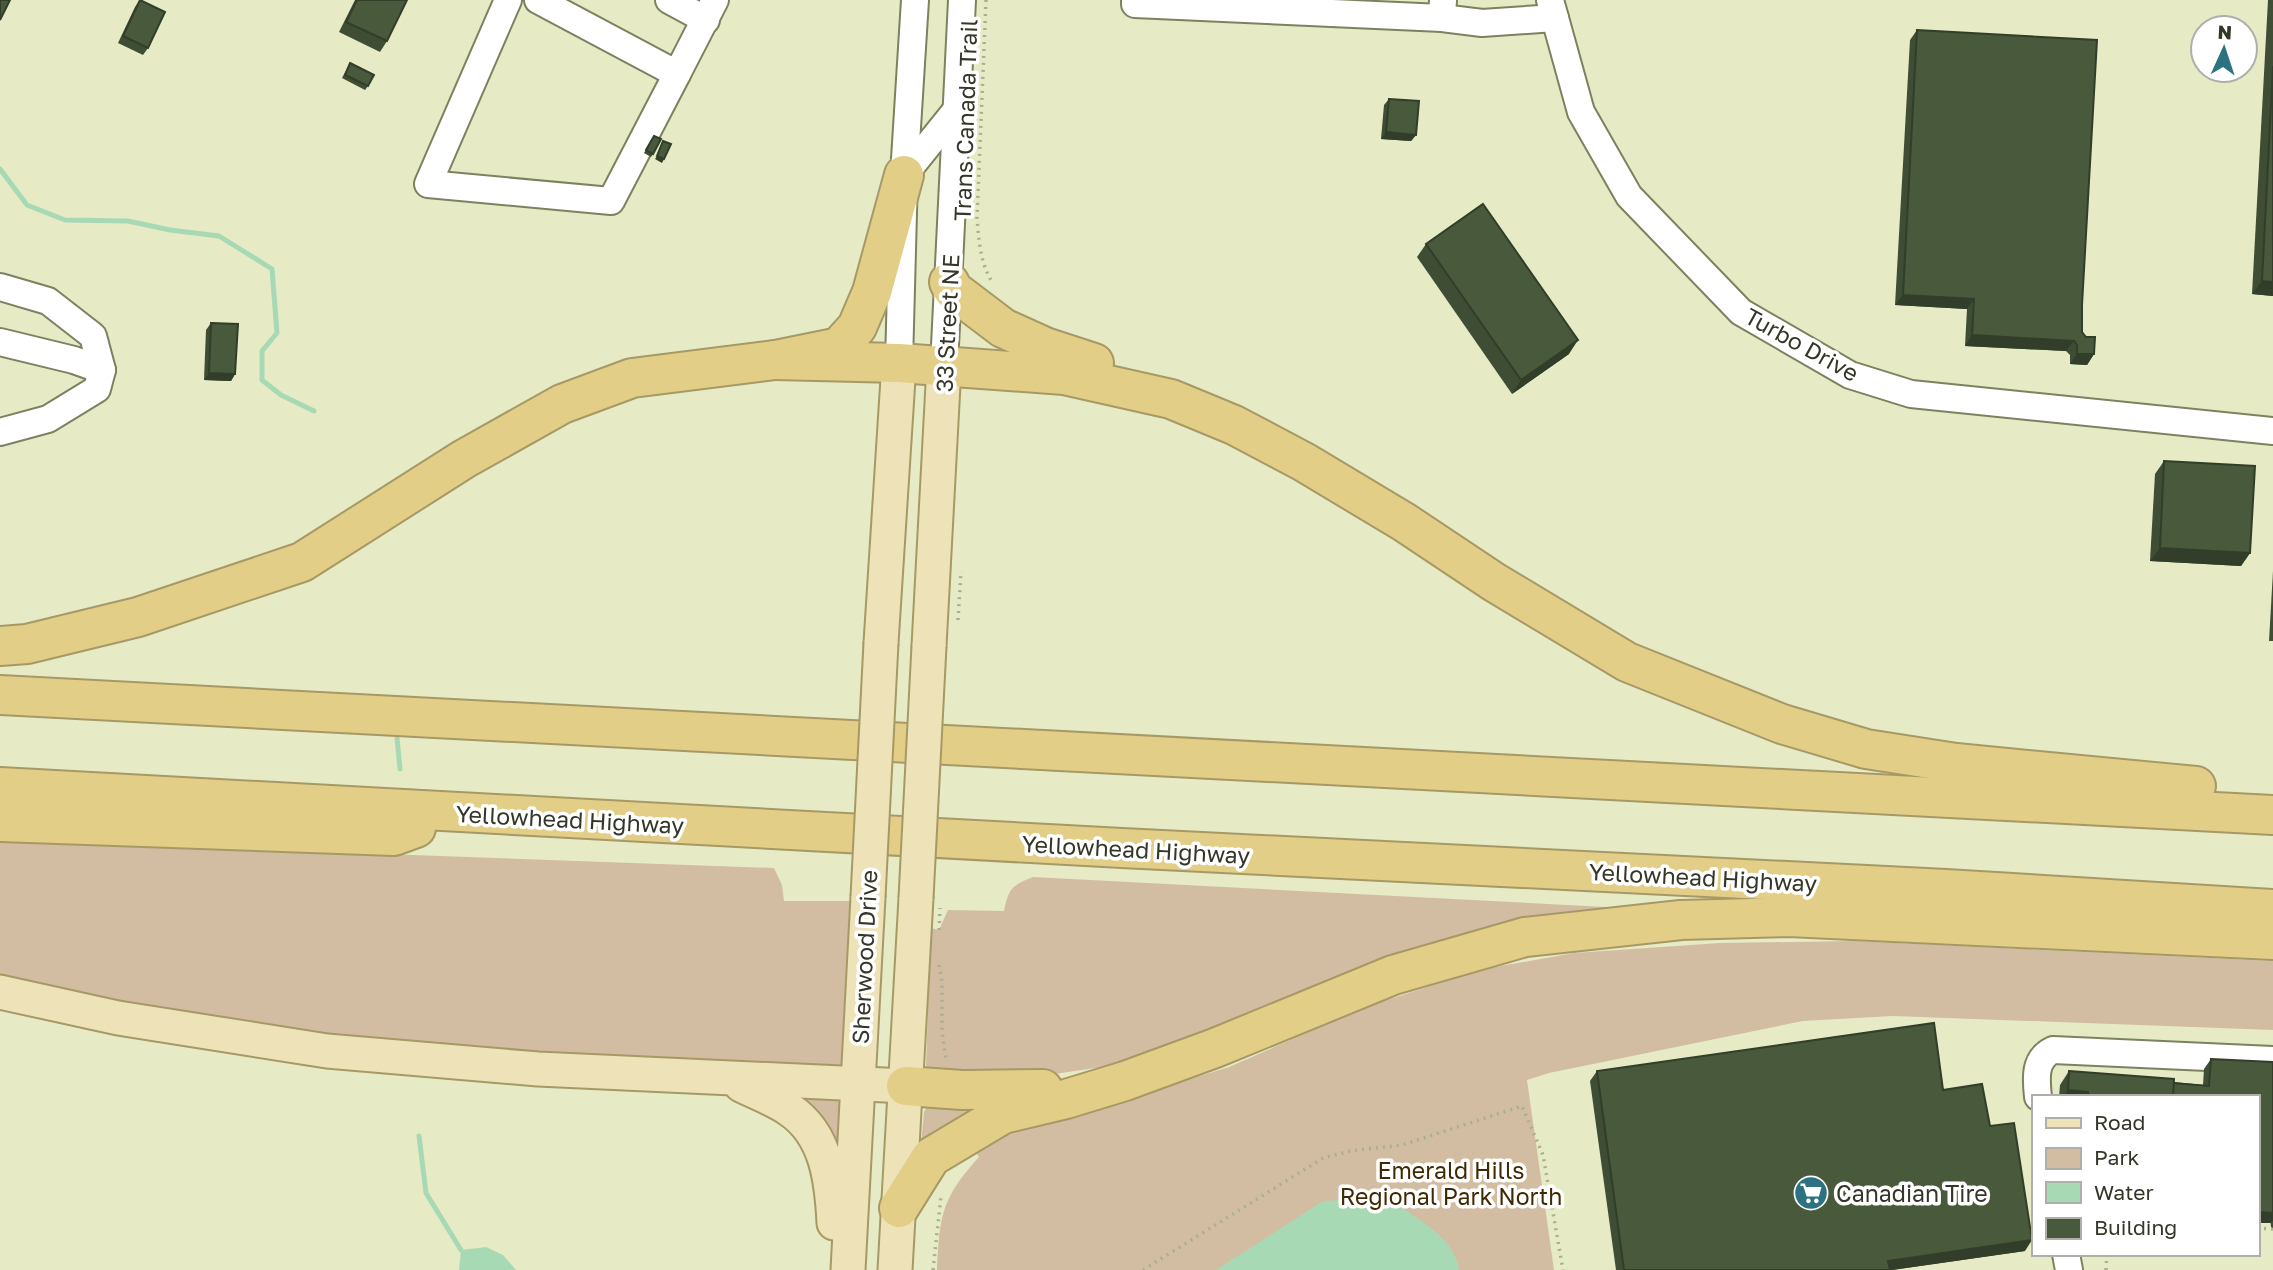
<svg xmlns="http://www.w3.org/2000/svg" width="2273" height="1270" font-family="'Golos Text',sans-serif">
<rect width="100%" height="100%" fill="#e6ebc5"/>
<!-- green -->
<g fill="#d3bda2">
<polygon points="0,840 774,868 782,885 784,901 852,901 847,1057 840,1065 829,1068 352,1043 0,981"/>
<path d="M1033 877 1721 913 1659 916 1122 1064 1007 1081 935 1073 926 1066 931 928 939 930 948 910 1004 911C1009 888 1011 886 1033 877Z"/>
<path d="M1853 941 2273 961V1030L1893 1016 1803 1021 1549 1073 1527 1080 1554 1270H937C940 1215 941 1199 979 1157L971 1146 989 1136 1097 1108 1229 1067 1368 1006 1484 969 1574 953 1720 943Z"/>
<polygon points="801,1100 841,1100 840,1189"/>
<polygon points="936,1105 1005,1105 921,1145 924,1112 927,1107"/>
</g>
<!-- water -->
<g fill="#a8d9b5">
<path d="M1387 1198C1412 1216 1455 1236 1459 1270H1216L1323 1201Z"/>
<polygon points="486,1247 503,1255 516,1270 459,1270 461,1250"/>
</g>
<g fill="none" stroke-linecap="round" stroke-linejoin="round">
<!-- stream -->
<g stroke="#a8d9b5" stroke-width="5">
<polyline points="0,169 27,205 65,220 128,221 170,230 219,236 272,269 277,333 262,351 262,380 281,395 314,411"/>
<polyline points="397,738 400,769"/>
<polyline points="419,1136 426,1193 461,1250"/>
</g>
<!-- minor casing -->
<g stroke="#7d815f" stroke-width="30">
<g id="minor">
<polyline points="508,0 428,184 611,201 677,74"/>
<polyline points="538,0 677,74 715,0"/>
<polyline points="669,0 706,20"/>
<polyline points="1135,0 1135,4 1442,18"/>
<polyline points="1443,0 1442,18 1482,23 1555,18"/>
<polyline points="1550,0 1581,112 1629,196 1741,312 1850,375 1911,394 2273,431"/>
<polyline points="904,175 958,108"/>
<polyline points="0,287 48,301 93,336 102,370 97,389 48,419 0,432"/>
<polyline points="0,342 74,360 102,370"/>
<polyline points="899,363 904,175 915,0"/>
<polyline points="944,366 962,0"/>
<path d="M2038 1097C2036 1078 2034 1059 2053 1050L2273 1060"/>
<polyline points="2066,1254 2069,1270"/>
</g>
</g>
<!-- major casing -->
<g stroke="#a69966" stroke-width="37">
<g id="major">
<polyline points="881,643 899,363"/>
<polyline points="929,646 944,366"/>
<polyline points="0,992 118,1018 327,1051 538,1069 906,1086"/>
<path d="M741 1085C757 1093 776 1100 790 1110 827 1135 832 1182 834 1223"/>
<polyline points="848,1270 868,897"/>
<polyline points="895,1270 916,898"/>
</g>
</g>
<!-- highway casing -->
<g stroke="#a69966" stroke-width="42">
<g id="highway">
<polyline points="949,282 953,290 1003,328 1045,347 1094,363"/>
<polyline points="775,360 899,363 1064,375 1171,399 1234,425 1304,462 1404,522 1494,582 1627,662 1782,724 1866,749 1956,763 2196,786"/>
<polyline points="0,646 27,644 138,617 302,562 464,459 562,404 632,378 775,360 839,347 857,327 872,292 904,175"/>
<polyline points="0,695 2273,815"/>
<polyline points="0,787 1122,848 1946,889 2273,909"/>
<polyline points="0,822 394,836 416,828"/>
<polyline points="906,1086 962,1090 1043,1089"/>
<polyline points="899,1208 931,1157 1003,1114 1066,1099 1125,1081 1215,1048 1393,975 1525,937 1681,920 1789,917 2273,940"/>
</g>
</g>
<!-- path -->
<g stroke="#abaf91" stroke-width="3.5" stroke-dasharray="2 5" stroke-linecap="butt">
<path d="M986 0 977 218C979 241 980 262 992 282"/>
<polyline points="958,620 961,571"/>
<polyline points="939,965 942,981 942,1031 946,1061"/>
<polyline points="2257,1228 2273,1229"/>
<polyline points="933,1270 941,1196"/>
<polyline points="1143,1270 1323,1158 1350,1151 1402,1145 1522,1106 1543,1155 1563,1270"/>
<polyline points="2106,1270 2107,1254"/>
</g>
<!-- minor -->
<use href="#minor" stroke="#fff" stroke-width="26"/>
<!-- major -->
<use href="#major" stroke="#eee2b8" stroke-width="33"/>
<!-- highway -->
<use href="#highway" stroke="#e3ce88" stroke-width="38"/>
<!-- major-bridge casing -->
<g stroke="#a69966" stroke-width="37" stroke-linecap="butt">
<g id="major-bridge">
<polyline points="868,897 881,643"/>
<polyline points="916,898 929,646"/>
</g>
</g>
<!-- path-bridge -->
<polyline stroke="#abaf91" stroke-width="3.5" stroke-dasharray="2 5" stroke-linecap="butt" points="939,930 940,908"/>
<!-- major-bridge -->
<use href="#major-bridge" stroke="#eee2b8" stroke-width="33"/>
</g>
<!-- wall -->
<g fill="#3e4d34">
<polygon points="140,0 148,48 143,55 118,43 135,7"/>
<polygon points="355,0 407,0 387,41 380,52 339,32"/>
<polygon points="2268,0 2273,0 2273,296 2252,294"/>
<polygon points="1917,30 2082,305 2082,332 2094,354 2087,365 2070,364 2070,355 2066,351 1965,346 1967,309 1895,305 1910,40"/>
<polygon points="350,63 368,86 365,90 342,78"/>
<polygon points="1389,99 1416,135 1411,141 1381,139 1384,105"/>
<polygon points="652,139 653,154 651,157 644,153"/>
<polygon points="1426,244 1569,354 1512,394 1417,257"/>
<polygon points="211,323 235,374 231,381 204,380 206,330"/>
<polygon points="2164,461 2250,553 2241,566 2150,561 2155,474"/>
<polygon points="2273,571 2273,641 2269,641"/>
<polygon points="2211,1059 2273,1062 2273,1228 2271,1227 2257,1097 2059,1097 2060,1085 2069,1071 2203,1085 2204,1069"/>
<polygon points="1597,1071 1943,1090 1990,1126 2025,1251 1892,1270 1616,1270 1590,1081"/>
</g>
<!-- shaded-wall -->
<g fill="#323e2a">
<polygon points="1386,132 1416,135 1411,141 1381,139"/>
<polygon points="657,156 664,159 662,163 655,159"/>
<polygon points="2262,281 2273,282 2273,296 2252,294"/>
<polygon points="1903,295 1974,299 1967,309 1895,305"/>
<polygon points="1972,335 2074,341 2066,351 1965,346"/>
<polygon points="1578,340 1569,354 1512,394 1521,380"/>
<polygon points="2077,354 2094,354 2087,365 2070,364"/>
<polygon points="209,373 235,374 231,381 204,380"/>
<polygon points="2160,548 2250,553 2241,566 2150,561"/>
<polygon points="2068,1090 2088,1092 2084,1097 2063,1097"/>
<polygon points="2257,1212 2273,1213 2273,1221 2271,1223 2257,1223"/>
<polygon points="2032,1240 2025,1251 1892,1270 1882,1270 1888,1261"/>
</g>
<!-- building -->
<g fill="#48593c" stroke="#323e2a" stroke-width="2">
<polygon points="0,0 10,0 0,20"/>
<polygon points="140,0 165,12 148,48 123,36"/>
<polygon points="357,0 407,0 387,41 346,22"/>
<polygon points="1917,30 2097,40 2082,305 2082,332 2086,337 2095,337 2094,354 2077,354 2077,345 2074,341 1972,335 1974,299 1903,295"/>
<polygon points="350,63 374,75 368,86 345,75"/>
<polygon points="2273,66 2273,282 2262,281"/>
<polygon points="1389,99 1419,101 1416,135 1386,132"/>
<polygon points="654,136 661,139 653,154 646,150"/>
<polygon points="663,141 671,144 664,159 657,156"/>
<polygon points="1483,204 1578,340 1521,380 1426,244"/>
<polygon points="211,323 238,324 235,374 209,373"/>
<polygon points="2164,461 2255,466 2250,553 2160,548"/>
<polygon points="1934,1023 1943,1090 1982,1084 1990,1126 2014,1123 2032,1240 1888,1261 1890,1270 1624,1270 1597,1071"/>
<polygon points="2211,1059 2273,1062 2273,1213 2257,1212 2257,1097 2173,1097 2173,1083 2209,1086"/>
<polygon points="2069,1071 2174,1079 2173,1097 2088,1097 2088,1092 2068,1090"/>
</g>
<!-- icons -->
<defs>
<g id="supermarket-disc" transform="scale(1.75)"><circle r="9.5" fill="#2c7280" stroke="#fff"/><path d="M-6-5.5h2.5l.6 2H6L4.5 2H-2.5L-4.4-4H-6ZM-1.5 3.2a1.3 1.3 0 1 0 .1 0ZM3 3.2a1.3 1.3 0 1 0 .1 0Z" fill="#fff"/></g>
</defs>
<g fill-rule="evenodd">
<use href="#supermarket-disc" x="1811" y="1193"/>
</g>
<g text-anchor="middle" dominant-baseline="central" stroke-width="7" stroke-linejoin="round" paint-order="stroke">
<!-- street labels -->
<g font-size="23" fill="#343628" stroke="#fff">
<text transform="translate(965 120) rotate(-88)">Trans Canada Trail</text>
<text transform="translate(947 323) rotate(-87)">33 Street NE</text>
<text transform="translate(1802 344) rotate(29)">Turbo Drive</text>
<text transform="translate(570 819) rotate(3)">Yellowhead Highway</text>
<text transform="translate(1136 849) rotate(3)">Yellowhead Highway</text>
<text transform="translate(1703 877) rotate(3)">Yellowhead Highway</text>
<text transform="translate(864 957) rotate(-87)">Sherwood Drive</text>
</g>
<!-- park labels -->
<g font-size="23" fill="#402802" stroke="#fff">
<text x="1451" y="1170">Emerald Hills<tspan x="1451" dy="26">Regional Park North</tspan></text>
</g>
<!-- poi labels -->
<g font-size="23" fill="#343628" stroke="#fff" text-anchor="start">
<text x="1836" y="1193">Canadian Tire</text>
</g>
</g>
<!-- legend -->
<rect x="2032" y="1095" width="228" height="161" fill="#ffffff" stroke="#aeafa9" stroke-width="2"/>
<rect x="2046" y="1118" width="35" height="10" fill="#eee2b8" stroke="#aeafa9" stroke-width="2"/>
<text x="2094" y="1130" font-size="21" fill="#343628">Road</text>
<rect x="2046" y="1148" width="35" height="21" fill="#d3bda2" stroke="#aeafa9" stroke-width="2"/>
<text x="2094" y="1165" font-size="21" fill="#343628">Park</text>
<rect x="2046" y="1182" width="35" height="21" fill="#a8d9b5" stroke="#aeafa9" stroke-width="2"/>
<text x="2094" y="1200" font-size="21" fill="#343628">Water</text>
<rect x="2046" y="1218" width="35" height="21" fill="#48593c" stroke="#aeafa9" stroke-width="2"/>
<text x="2094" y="1235" font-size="21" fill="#343628">Building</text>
<!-- north arrow -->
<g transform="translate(2224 49) rotate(3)"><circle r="33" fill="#ffffff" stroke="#aeafa9" stroke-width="2"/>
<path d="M0-5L12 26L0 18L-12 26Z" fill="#2c7280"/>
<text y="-10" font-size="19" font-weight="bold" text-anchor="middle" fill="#343628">N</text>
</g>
</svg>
